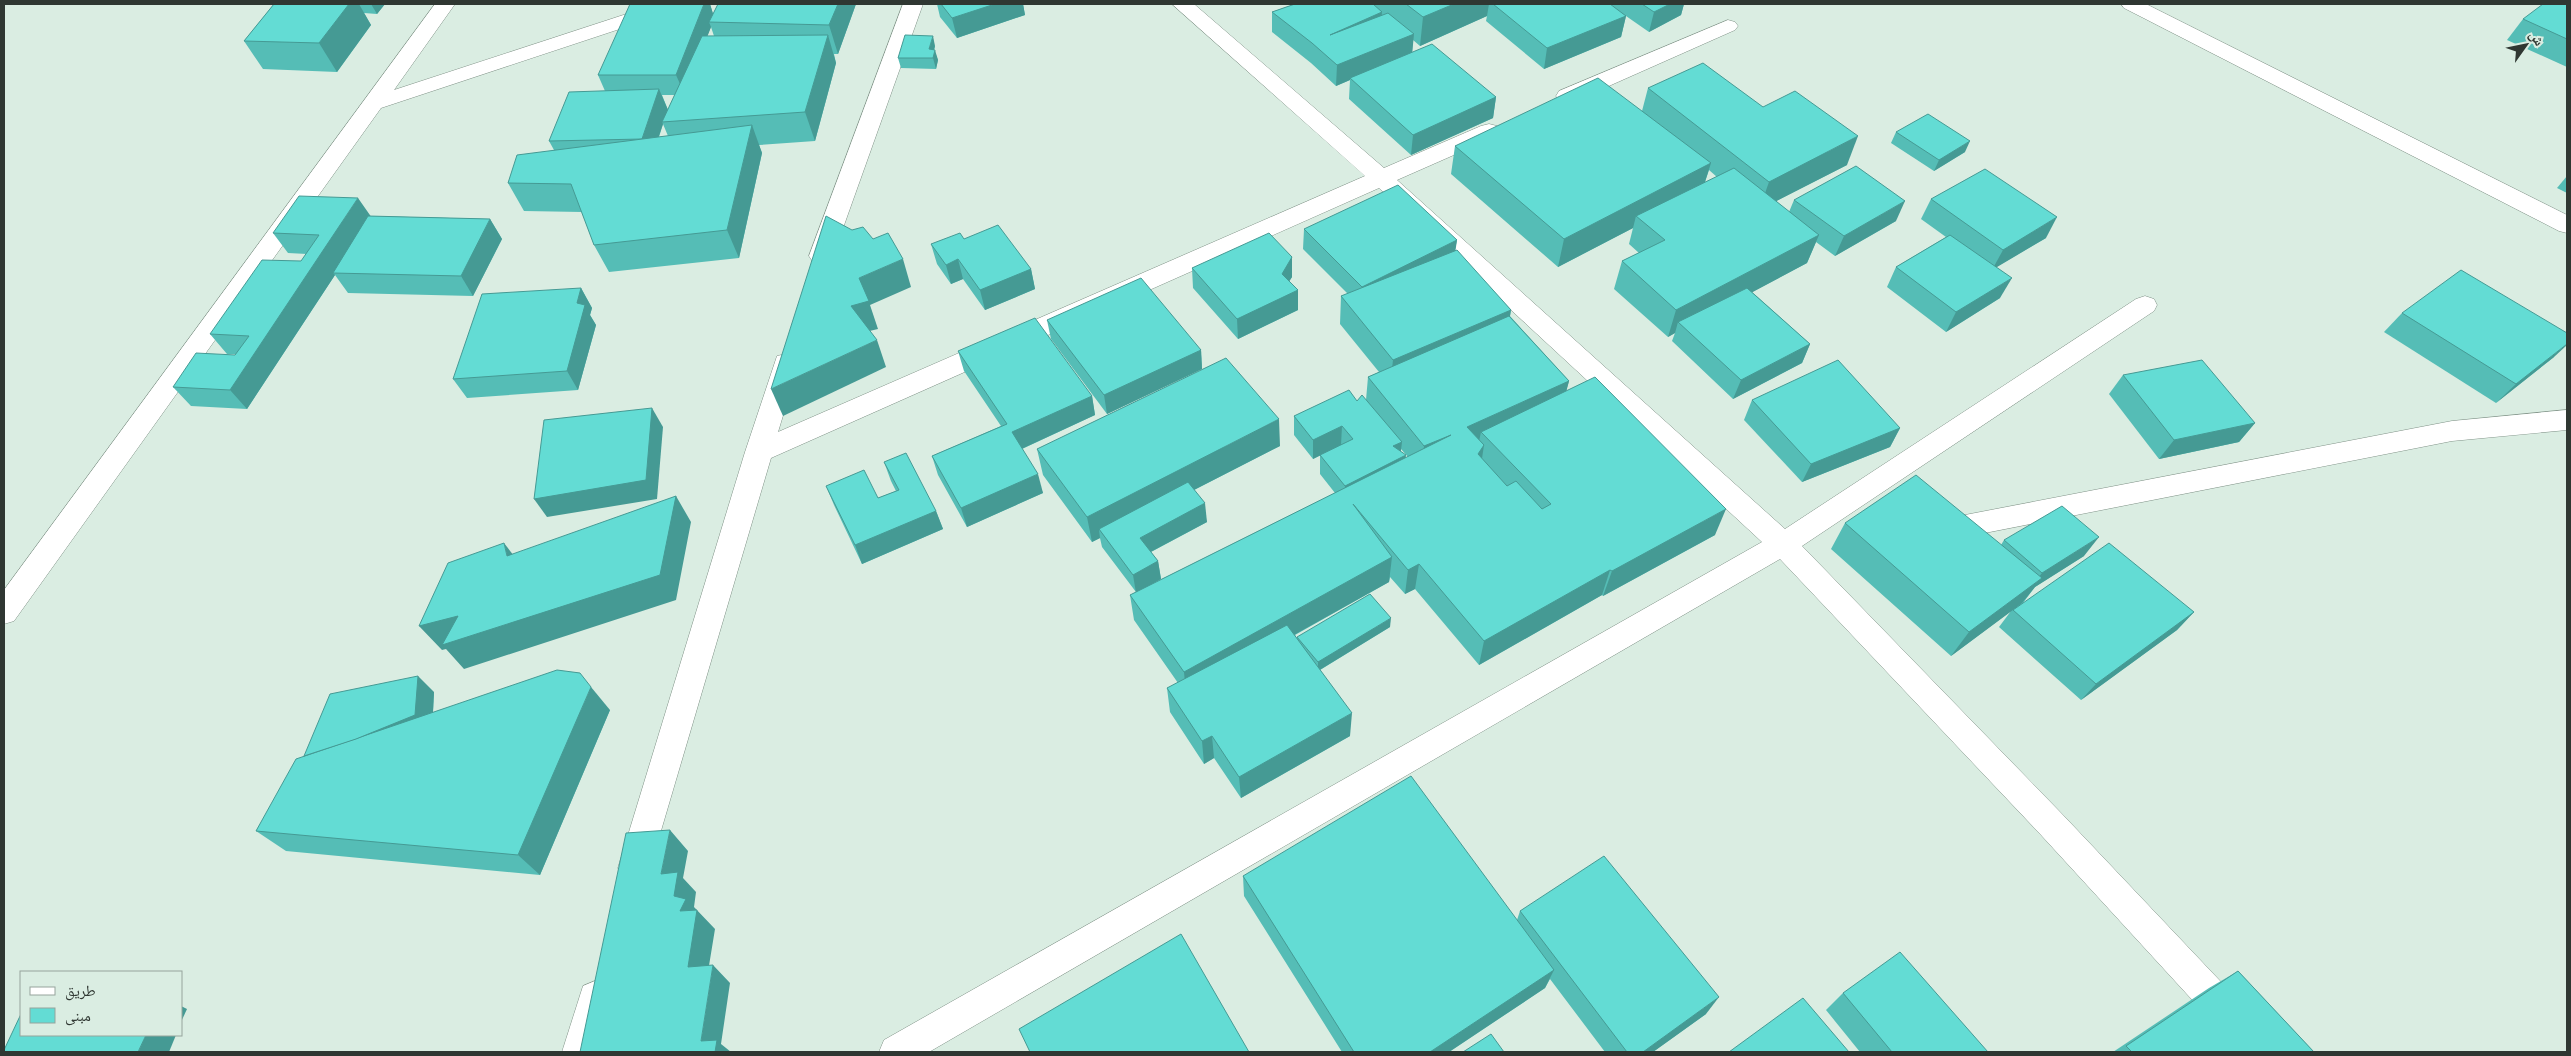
<svg xmlns="http://www.w3.org/2000/svg" width="2571" height="1056" font-family="'Public Sans','Noto Naskh Arabic',sans-serif">
<rect width="100%" height="100%" fill="#daede2"/>
<g fill="none" stroke-linecap="round" stroke-linejoin="round">
<!-- lane casing -->
<g stroke="#7f9186" stroke-width="1">
<polygon id="lane" points="2567,410 2567,430 2452,441 1939,542 1929,539 1925,531 1929,523 1939,520 2452,421"/>
</g>
<!-- street casing -->
<g stroke="#7f9186" stroke-width="1">
<g id="street">
<polygon points="435,4 455,4 394,90 657,4 686,4 683,8 381,108 14,621 4,624 4,590"/>
<polygon points="903,4 923,4 833,256 829,262 821,264 813,262 809,256"/>
<polygon points="1172,4 1194,4 1384,168 1481,126 1489,124 1497,126 1500,131 1497,136 1397,180 1785,529 2136,299 2145,296 2154,299 2157,305 2154,311 1802,546 2063,815 2276,1040 2281,1052 2240,1052 2041,835 1780,559 929,1052 879,1052 884,1040 1762,542 1379,188 771,458 650,868 645,879 634,883 623,879 618,868 745,452 777,356 786,354 795,356 799,363 778,432 1365,176"/>
<polygon points="2121,4 2146,4 2567,215 2567,233 2559,231 2124,8"/>
<polygon points="1728,20 1735,22 1738,26 1735,30 1575,101 1567,103 1559,101 1556,96 1559,91"/>
<polygon points="595,981 607,986 612,998 596,1052 562,1052 583,986"/>
</g>
</g>
<!-- lane -->
<use href="#lane" fill="#fff" fill-rule="evenodd"/>
<!-- street -->
<use href="#street" fill="#fff" fill-rule="evenodd"/>
</g>
<!-- wall -->
<g fill="#55bdb6" fill-rule="evenodd">
<polygon points="274,4 385,4 377,14 364,13 371,25 337,72 263,69 244,41"/>
<path d="M710 4 713 14 718 4H856L838 54H834L836 63 815 141 759 145 762 153 739 258 609 272 594 245 582 212 524 211 508 183 554 150 549 141 605 91 598 75ZM711 27 714 36H707ZM662 95H675L668 110ZM663 124 668 136 659 137Z"/>
<polygon points="937,4 1023,4 1025,15 957,38 940,17"/>
<polygon points="1295,4 1684,4 1681,15 1649,32 1626,16 1621,37 1544,69 1486,21 1487,16 1420,46 1413,40 1412,52 1496,97 1493,118 1411,155 1349,99 1350,80 1336,86 1311,63 1272,32 1272,12"/>
<polygon points="2567,4 2567,67 2507,40 2523,19"/>
<polygon points="935,46 934,50 938,60 936,69 901,68 898,58"/>
<path d="M1648 88 1763 107 1847 165 1776 201 1789 212 1794 200 1896 221 1835 256 1816 242 1807 263 1752 292 1810 344 1802 363 1733 399 1672 341 1675 333 1668 337 1614 289 1622 261 1639 253 1629 244 1633 228 1558 267 1451 174 1455 146 1642 111ZM1709 170 1717 177 1705 182Z"/>
<polygon points="1896,132 1965,152 1934,171 1891,143"/>
<polygon points="2567,176 2567,193 2557,188"/>
<polygon points="1931,199 2046,238 1996,267 2000,298 1946,332 1887,287 1896,267 1946,237 1921,219"/>
<polygon points="370,216 490,219 502,239 473,296 348,293 335,275 247,409 191,406 173,387 235,355 236,354 227,354 210,334 301,261 307,254 288,253 273,233"/>
<path d="M1304 229 1457 240 1455 250 1511 310 1510 316 1569 381 1566 391 1715 535 1603 596 1602 595 1479 665 1415 589 1405 594 1390 577 1389 582 1295 635 1297 638 1390 627 1320 670 1350 736 1241 798 1214 758 1204 764 1170 712 1167 688 1178 683 1134 620 1130 595 1136 592 1102 547 1100 538 1092 542 1043 475 1037 449 1280 446 1194 490 1207 522 1151 552 1158 561 1161 579 1150 585 1335 493 1320 474V455L1341 445 1313 459 1294 435V416L1357 401 1366 400 1368 377 1379 372 1340 324 1341 296 1348 294 1303 249ZM1401 449 1408 457 1406 458 1401 452Z"/>
<polygon points="964,239 1031,269 1035,289 985,310 963,279 951,284 937,264 931,244"/>
<polygon points="1292,257 1292,277 1289,281 1298,290 1298,310 1238,339 1193,288 1192,268"/>
<polygon points="581,288 592,308 590,315 596,325 578,390 467,398 453,379"/>
<polygon points="2402,313 2554,357 2496,403 2384,332"/>
<polygon points="1047,320 1201,350 1202,369 1107,414 1051,339"/>
<polygon points="958,351 1092,396 1095,415 1022,449 1043,493 967,527 938,475 932,456 1001,426 964,371"/>
<polygon points="2123,375 2255,423 2239,442 2159,459 2109,394"/>
<polygon points="1752,400 1900,428 1890,447 1802,482 1744,420"/>
<polygon points="884,462 936,511 943,529 862,564 834,505 826,486 878,498 896,491 891,481"/>
<polygon points="1845,523 2001,545 2004,540 2084,556 2035,587 2023,603 2194,612 2177,630 2081,700 1999,627 2011,611 1951,656 1831,549"/>
<polygon points="434,692 433,712 610,710 540,875 286,851 256,831 304,756"/>
<polygon points="1243,876 1517,920 1520,911 1706,1014 1653,1052 1605,1052 1550,979 1545,988 1449,1052 1342,1052 1244,896"/>
<polygon points="2238,971 2314,1052 2113,1052 2209,988"/>
<polygon points="1843,993 1988,1052 1860,1052 1826,1010"/>
</g>
<!-- shaded-wall -->
<g fill="#459a94">
<polygon points="349,4 359,4 371,25 337,72 319,43"/>
<polygon points="371,4 385,4 377,14"/>
<polygon points="704,4 710,4 714,17 709,22 711,27 685,95 676,75"/>
<polygon points="838,4 856,4 838,54 829,25"/>
<polygon points="995,4 1023,4 1025,15 957,38 952,18"/>
<polygon points="1454,4 1489,4 1487,16 1420,46 1423,17"/>
<polygon points="1670,4 1684,4 1681,15 1649,32 1654,12"/>
<polygon points="1382,12 1380,32 1330,35"/>
<polygon points="1626,16 1621,37 1544,69 1547,48"/>
<polygon points="1414,34 1412,55 1350,78 1350,80 1336,86 1337,65"/>
<polygon points="828,35 836,63 815,141 805,112"/>
<polygon points="933,36 935,46 932,58 929,49"/>
<polygon points="935,50 938,60 936,69 933,58"/>
<polygon points="659,89 668,110 662,122 663,124 651,159 642,139"/>
<polygon points="1496,97 1493,118 1411,155 1413,135"/>
<polygon points="752,125 762,153 739,258 727,230"/>
<polygon points="1858,136 1847,165 1759,210 1769,182"/>
<polygon points="1970,141 1965,152 1934,171 1939,160"/>
<polygon points="1711,163 1702,191 1636,216 1633,228 1558,267 1564,239"/>
<polygon points="358,198 372,218 333,273 335,275 247,409 230,390"/>
<polygon points="1905,201 1896,221 1835,256 1844,236"/>
<polygon points="2057,217 2046,238 1992,270 2003,250"/>
<polygon points="490,219 502,239 473,296 461,276"/>
<polygon points="1819,235 1807,263 1685,328 1678,322 1675,333 1668,337 1676,310"/>
<polygon points="1457,240 1454,260 1360,307 1362,287"/>
<polygon points="1292,257 1292,277 1282,293 1282,274"/>
<polygon points="903,259 911,287 870,305 878,329 861,333 851,306 859,278"/>
<polygon points="958,259 963,279 951,284 946,265"/>
<polygon points="1031,269 1035,289 985,310 980,290"/>
<polygon points="2012,278 2000,298 1946,332 1956,312"/>
<polygon points="581,288 592,308 590,315 596,325 578,390 567,371 577,303"/>
<polygon points="1298,290 1298,310 1238,339 1237,319"/>
<polygon points="1511,310 1506,338 1390,387 1393,360"/>
<polygon points="877,340 886,367 783,416 771,389"/>
<polygon points="1810,344 1802,363 1733,399 1741,380"/>
<polygon points="2567,344 2567,345 2554,357 2496,403 2516,384"/>
<polygon points="1201,350 1202,369 1107,414 1104,395"/>
<polygon points="1569,381 1562,408 1481,432 1478,446 1467,427"/>
<polygon points="1092,396 1095,415 1017,451 1012,432"/>
<polygon points="652,408 663,427 657,499 547,517 534,499"/>
<polygon points="1279,419 1280,446 1104,536 1099,529 1100,538 1092,542 1087,517"/>
<polygon points="2255,423 2239,442 2159,459 2174,440"/>
<polygon points="1342,426 1341,445 1313,459 1313,440"/>
<polygon points="1900,428 1890,447 1802,482 1811,464"/>
<polygon points="1451,435 1421,473 1424,446"/>
<polygon points="1402,442 1400,458 1406,455 1404,474 1344,504 1345,486 1393,446"/>
<polygon points="1484,445 1480,472 1478,454"/>
<polygon points="1038,474 1043,493 967,527 961,508"/>
<polygon points="676,496 691,522 676,600 464,669 446,649 442,650 419,626"/>
<polygon points="1205,503 1207,522 1143,556 1140,538"/>
<polygon points="1726,509 1715,535 1603,596 1612,571"/>
<polygon points="936,511 943,529 862,564 855,545"/>
<polygon points="2099,537 2084,556 2035,587 2022,603 2013,610 1951,656 1969,632 2033,584 2042,573"/>
<polygon points="504,543 524,569 507,556"/>
<polygon points="1392,557 1389,582 1186,695 1184,672"/>
<polygon points="1158,561 1161,579 1136,593 1133,575"/>
<polygon points="1419,564 1415,589 1405,594 1408,570"/>
<polygon points="1610,570 1602,595 1479,665 1484,641"/>
<polygon points="2194,612 2177,630 2081,700 2096,684"/>
<polygon points="1391,618 1390,627 1318,671 1318,662"/>
<polygon points="418,676 434,692 432,731 303,760"/>
<polygon points="591,687 610,710 540,875 518,855"/>
<polygon points="1352,713 1350,736 1241,798 1239,777"/>
<polygon points="1212,736 1214,758 1204,764 1202,741"/>
<polygon points="670,830 688,851 683,878 696,892 694,907 715,929 706,984 688,967 680,911 674,896 661,874"/>
<polygon points="713,965 730,983 721,1044 731,1052 713,1052 701,1041"/>
<polygon points="1554,970 1545,988 1449,1052 1430,1052"/>
<polygon points="1719,997 1706,1014 1653,1052 1643,1052"/>
<polygon points="181,1006 187,1009 181,1022"/>
<polygon points="146,1035 176,1035 169,1052 138,1052"/>
</g>
<!-- building -->
<g fill="#63dcd4" stroke="#459a94">
<polygon points="274,4 349,4 319,43 244,41"/>
<polygon points="630,4 704,4 676,75 598,75"/>
<polygon points="718,4 838,4 829,25 709,22"/>
<polygon points="941,4 995,4 952,18"/>
<polygon points="1295,4 1373,4 1382,12 1330,35 1388,13 1414,34 1337,65 1312,43 1272,12"/>
<polygon points="1406,4 1454,4 1423,17"/>
<polygon points="1493,4 1610,4 1626,16 1547,48"/>
<polygon points="1642,4 1670,4 1654,12"/>
<polygon points="2543,4 2567,4 2567,39 2523,19"/>
<polygon points="828,35 805,112 662,122 702,36"/>
<polygon points="905,35 933,36 929,49 935,50 933,58 898,58"/>
<polygon points="1432,44 1496,97 1413,135 1350,78"/>
<polygon points="1703,63 1763,107 1795,91 1858,136 1769,182 1648,88"/>
<polygon points="1598,78 1711,163 1564,239 1455,146"/>
<polygon points="659,89 642,139 549,141 569,92"/>
<polygon points="1928,114 1970,141 1939,160 1896,132"/>
<polygon points="752,125 727,230 594,245 571,184 508,183 517,155"/>
<polygon points="1856,166 1905,201 1844,236 1794,200"/>
<polygon points="1734,168 1819,235 1676,310 1622,261 1665,240 1636,216"/>
<polygon points="1985,169 2057,217 2003,250 1931,199"/>
<polygon points="1398,185 1457,240 1362,287 1304,229"/>
<polygon points="299,196 358,198 230,390 173,387 196,353 235,355 249,336 210,334 262,260 301,261 319,235 273,233"/>
<polygon points="368,216 490,219 461,276 333,273"/>
<polygon points="826,216 852,230 863,227 873,239 888,233 903,259 859,278 869,301 851,306 877,340 771,389"/>
<polygon points="998,225 1031,269 980,290 958,259 946,265 931,244 960,233 964,239"/>
<polygon points="1269,233 1292,257 1282,274 1298,290 1237,319 1192,268"/>
<polygon points="1950,235 2012,278 1956,312 1896,267"/>
<polygon points="1457,250 1511,310 1393,360 1341,296"/>
<polygon points="2461,270 2567,333 2567,344 2516,384 2402,313"/>
<polygon points="1141,278 1201,350 1104,395 1047,320"/>
<polygon points="581,288 577,303 585,305 567,371 453,379 482,294"/>
<polygon points="1747,288 1810,344 1741,380 1678,322"/>
<polygon points="1509,316 1569,381 1467,427 1484,445 1478,454 1507,486 1516,481 1542,509 1551,504 1481,432 1595,377 1726,509 1612,571 1610,570 1484,641 1419,564 1408,570 1353,504 1392,557 1184,672 1130,595 1451,435 1424,446 1368,377"/>
<polygon points="1035,318 1092,396 1012,432 1038,474 961,508 932,456 1007,424 958,351"/>
<polygon points="1226,358 1279,419 1087,517 1037,449"/>
<polygon points="1838,360 1900,428 1811,464 1752,400"/>
<polygon points="2202,360 2255,423 2174,440 2123,375"/>
<polygon points="1349,390 1357,401 1362,395 1402,442 1393,446 1406,455 1345,486 1320,455 1353,439 1342,426 1313,440 1294,416"/>
<polygon points="652,408 646,480 534,499 544,420"/>
<polygon points="906,453 936,511 855,545 826,486 864,470 878,498 899,490 884,462"/>
<polygon points="1916,475 2042,578 1969,632 1845,523"/>
<polygon points="1188,482 1205,503 1140,538 1158,561 1133,575 1099,529"/>
<polygon points="676,496 660,575 442,645 458,616 419,626 448,563 504,543 507,556"/>
<polygon points="2062,506 2099,537 2042,573 2004,540"/>
<polygon points="2109,543 2194,612 2096,684 2013,610"/>
<polygon points="1370,594 1391,618 1318,662 1297,637"/>
<polygon points="1287,625 1352,713 1239,777 1212,736 1202,741 1167,688"/>
<polygon points="557,670 580,673 591,687 518,855 256,831 296,759"/>
<polygon points="418,676 415,715 356,739 304,756 330,694"/>
<polygon points="1411,776 1554,970 1430,1052 1354,1052 1243,876"/>
<polygon points="670,830 661,874 678,872 674,896 686,899 680,911 697,910 688,967 713,965 701,1041 717,1040 715,1052 580,1052 626,833"/>
<polygon points="1604,856 1719,997 1643,1052 1627,1052 1520,911"/>
<polygon points="1181,934 1249,1052 1030,1052 1019,1029"/>
<polygon points="1900,952 1988,1052 1892,1052 1843,993"/>
<polygon points="2238,971 2314,1052 2132,1052 2126,1046"/>
<polygon points="1803,998 1849,1052 1729,1052"/>
<polygon points="21,1014 21,1035 146,1035 138,1052 4,1052 4,1050"/>
<polygon points="1491,1034 1504,1052 1463,1052"/>
</g>
<!-- border -->
<rect width="2571" height="1056" fill="none" stroke="#2f3732" stroke-width="10"/>
<!-- legend -->
<rect x="20" y="971" width="162" height="65" fill="#daede2" stroke="#96a49c"/>
<rect x="30" y="987" width="25" height="8" fill="#ffffff" stroke="#96a49c"/>
<text x="65" y="996" font-size="15" fill="#2f3732">طريق</text>
<rect x="30" y="1008" width="25" height="15" fill="#63dcd4" stroke="#96a49c"/>
<text x="65" y="1021" font-size="15" fill="#2f3732">مبنى</text>
<!-- north arrow -->
<g transform="translate(2526 45) rotate(57)" stroke="#daede2" stroke-width="4" paint-order="stroke">
<path d="M0-4L9 19L0 12L-9 19Z" fill="#2f3732"/>
<text y="-8" font-size="14" font-weight="bold" text-anchor="middle" fill="#2f3732">ش</text>
</g>
</svg>
